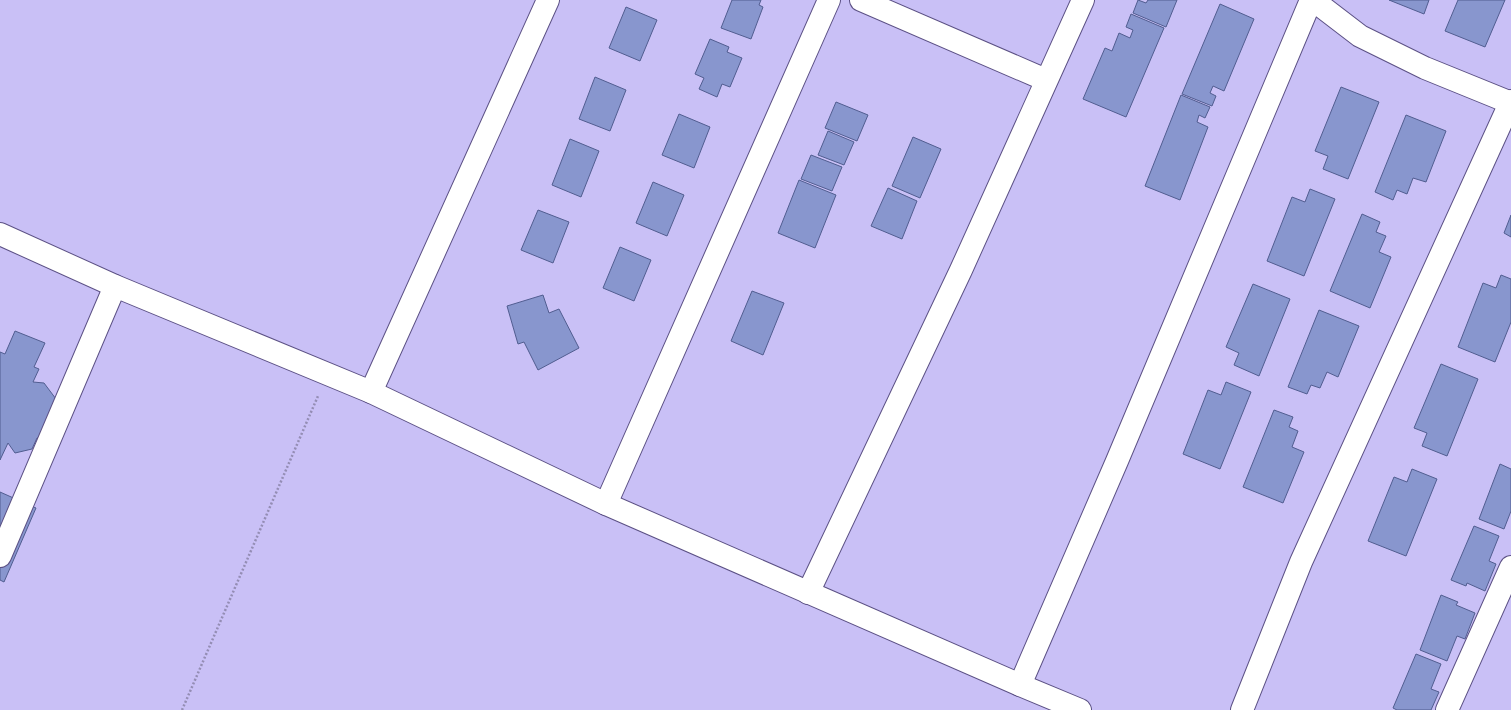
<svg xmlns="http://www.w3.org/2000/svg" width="1511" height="710" font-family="Figtree,sans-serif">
<rect width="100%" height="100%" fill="#d6cefe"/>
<!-- built -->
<rect fill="#c9c0f6" x="0" y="0" width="1511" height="710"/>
<!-- building -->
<g fill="#8896ce" stroke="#515d90">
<polygon points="732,0 761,0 759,5 763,7 751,39 721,28"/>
<polygon points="1138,0 1146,3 1148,0 1177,0 1166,27 1133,13"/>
<polygon points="1389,0 1429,0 1424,14"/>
<polygon points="1458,0 1505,0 1485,47 1445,31"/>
<polygon points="1220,4 1254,19 1224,91 1213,86 1210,93 1216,96 1212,106 1182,94"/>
<polygon points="626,7 657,20 640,61 609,48"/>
<polygon points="1131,14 1164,28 1126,117 1083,99 1105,48 1112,51 1119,33 1130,38 1133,30 1126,27"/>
<polygon points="710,39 729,47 727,52 742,58 730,87 722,84 717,97 699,89 704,78 695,74"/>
<polygon points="595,77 626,90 610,131 579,119"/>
<polygon points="1341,87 1379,102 1348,179 1323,169 1328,156 1315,151"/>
<polygon points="1181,95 1210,107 1205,118 1199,115 1197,122 1208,127 1180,200 1145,186"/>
<polygon points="836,102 868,115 857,141 825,128"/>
<polygon points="679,114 710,127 694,168 662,155"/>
<polygon points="1406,115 1446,131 1426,182 1413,178 1407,194 1397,190 1393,200 1375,192"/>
<polygon points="828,131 854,142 844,165 818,155"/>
<polygon points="913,137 941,149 920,198 892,186"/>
<polygon points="570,139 599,151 581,197 552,185"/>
<polygon points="811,155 842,167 832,191 801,179"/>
<polygon points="799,180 836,195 815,248 778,233"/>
<polygon points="653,182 684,195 667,236 636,223"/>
<polygon points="888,188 917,201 902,239 871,226"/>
<polygon points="1310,189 1335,199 1304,276 1267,261 1292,197 1305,202"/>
<polygon points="538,210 569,222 553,263 521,250"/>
<polygon points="1362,214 1380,222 1376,232 1386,236 1379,252 1391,257 1370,308 1330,291"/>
<polygon points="1511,215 1511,237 1504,233"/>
<polygon points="620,247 651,260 634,301 603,288"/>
<polygon points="1501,275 1511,279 1511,322 1495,362 1458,347 1483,283 1496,288"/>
<polygon points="1253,284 1290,299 1259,376 1234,365 1239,353 1226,347"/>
<polygon points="752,291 784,303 763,355 731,341"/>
<polygon points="543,295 549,313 559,309 579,348 538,370 524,342 518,344 507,306"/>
<polygon points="1319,310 1359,326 1338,377 1327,372 1320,388 1311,385 1307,394 1288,387"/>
<polygon points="15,331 45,343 34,367 39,369 33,382 44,383 56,399 52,437 37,438 32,449 15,453 8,443 0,460 0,352 5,354"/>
<polygon points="1441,364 1478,379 1447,456 1422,446 1427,433 1414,428"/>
<polygon points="1226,382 1251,392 1220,469 1183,454 1208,390 1221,395"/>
<polygon points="1274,410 1293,417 1289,427 1298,431 1292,447 1304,452 1283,503 1243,487"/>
<polygon points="1500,464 1511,469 1511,511 1504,529 1479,519"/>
<polygon points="1412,469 1437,479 1406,556 1368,541 1394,477 1407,482"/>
<polygon points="0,492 36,508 4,582 0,580"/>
<polygon points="1474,526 1499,536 1489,561 1496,564 1485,591 1467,583 1466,586 1451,580"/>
<polygon points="1441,595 1458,602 1456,605 1475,613 1465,639 1457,636 1447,661 1420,650"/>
<polygon points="1416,654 1441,664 1431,689 1439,692 1431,710 1397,710 1393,708"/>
</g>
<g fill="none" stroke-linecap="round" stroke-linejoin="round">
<!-- minor casing -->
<g stroke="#5c5185" stroke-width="24">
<g id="minor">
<polyline points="861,0 1046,80"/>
<polyline points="1313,0 1360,36 1425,68 1511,103"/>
<polyline points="0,234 115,286 371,392 606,504 1020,685 1080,710"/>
<polyline points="371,392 548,0"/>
<polyline points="606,504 829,0"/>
<polyline points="0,556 115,286"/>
<polyline points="808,593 961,270 1083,0"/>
<polyline points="1020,685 1117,461 1311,0"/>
<polyline points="1242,710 1301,562 1511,101"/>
<polyline points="1447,710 1511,567"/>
</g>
</g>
<!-- path -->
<polyline stroke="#948db4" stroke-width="2.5" stroke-dasharray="2 2" stroke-linecap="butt" points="182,710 318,396"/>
<!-- minor -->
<use href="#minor" stroke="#fff" stroke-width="22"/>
</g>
</svg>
